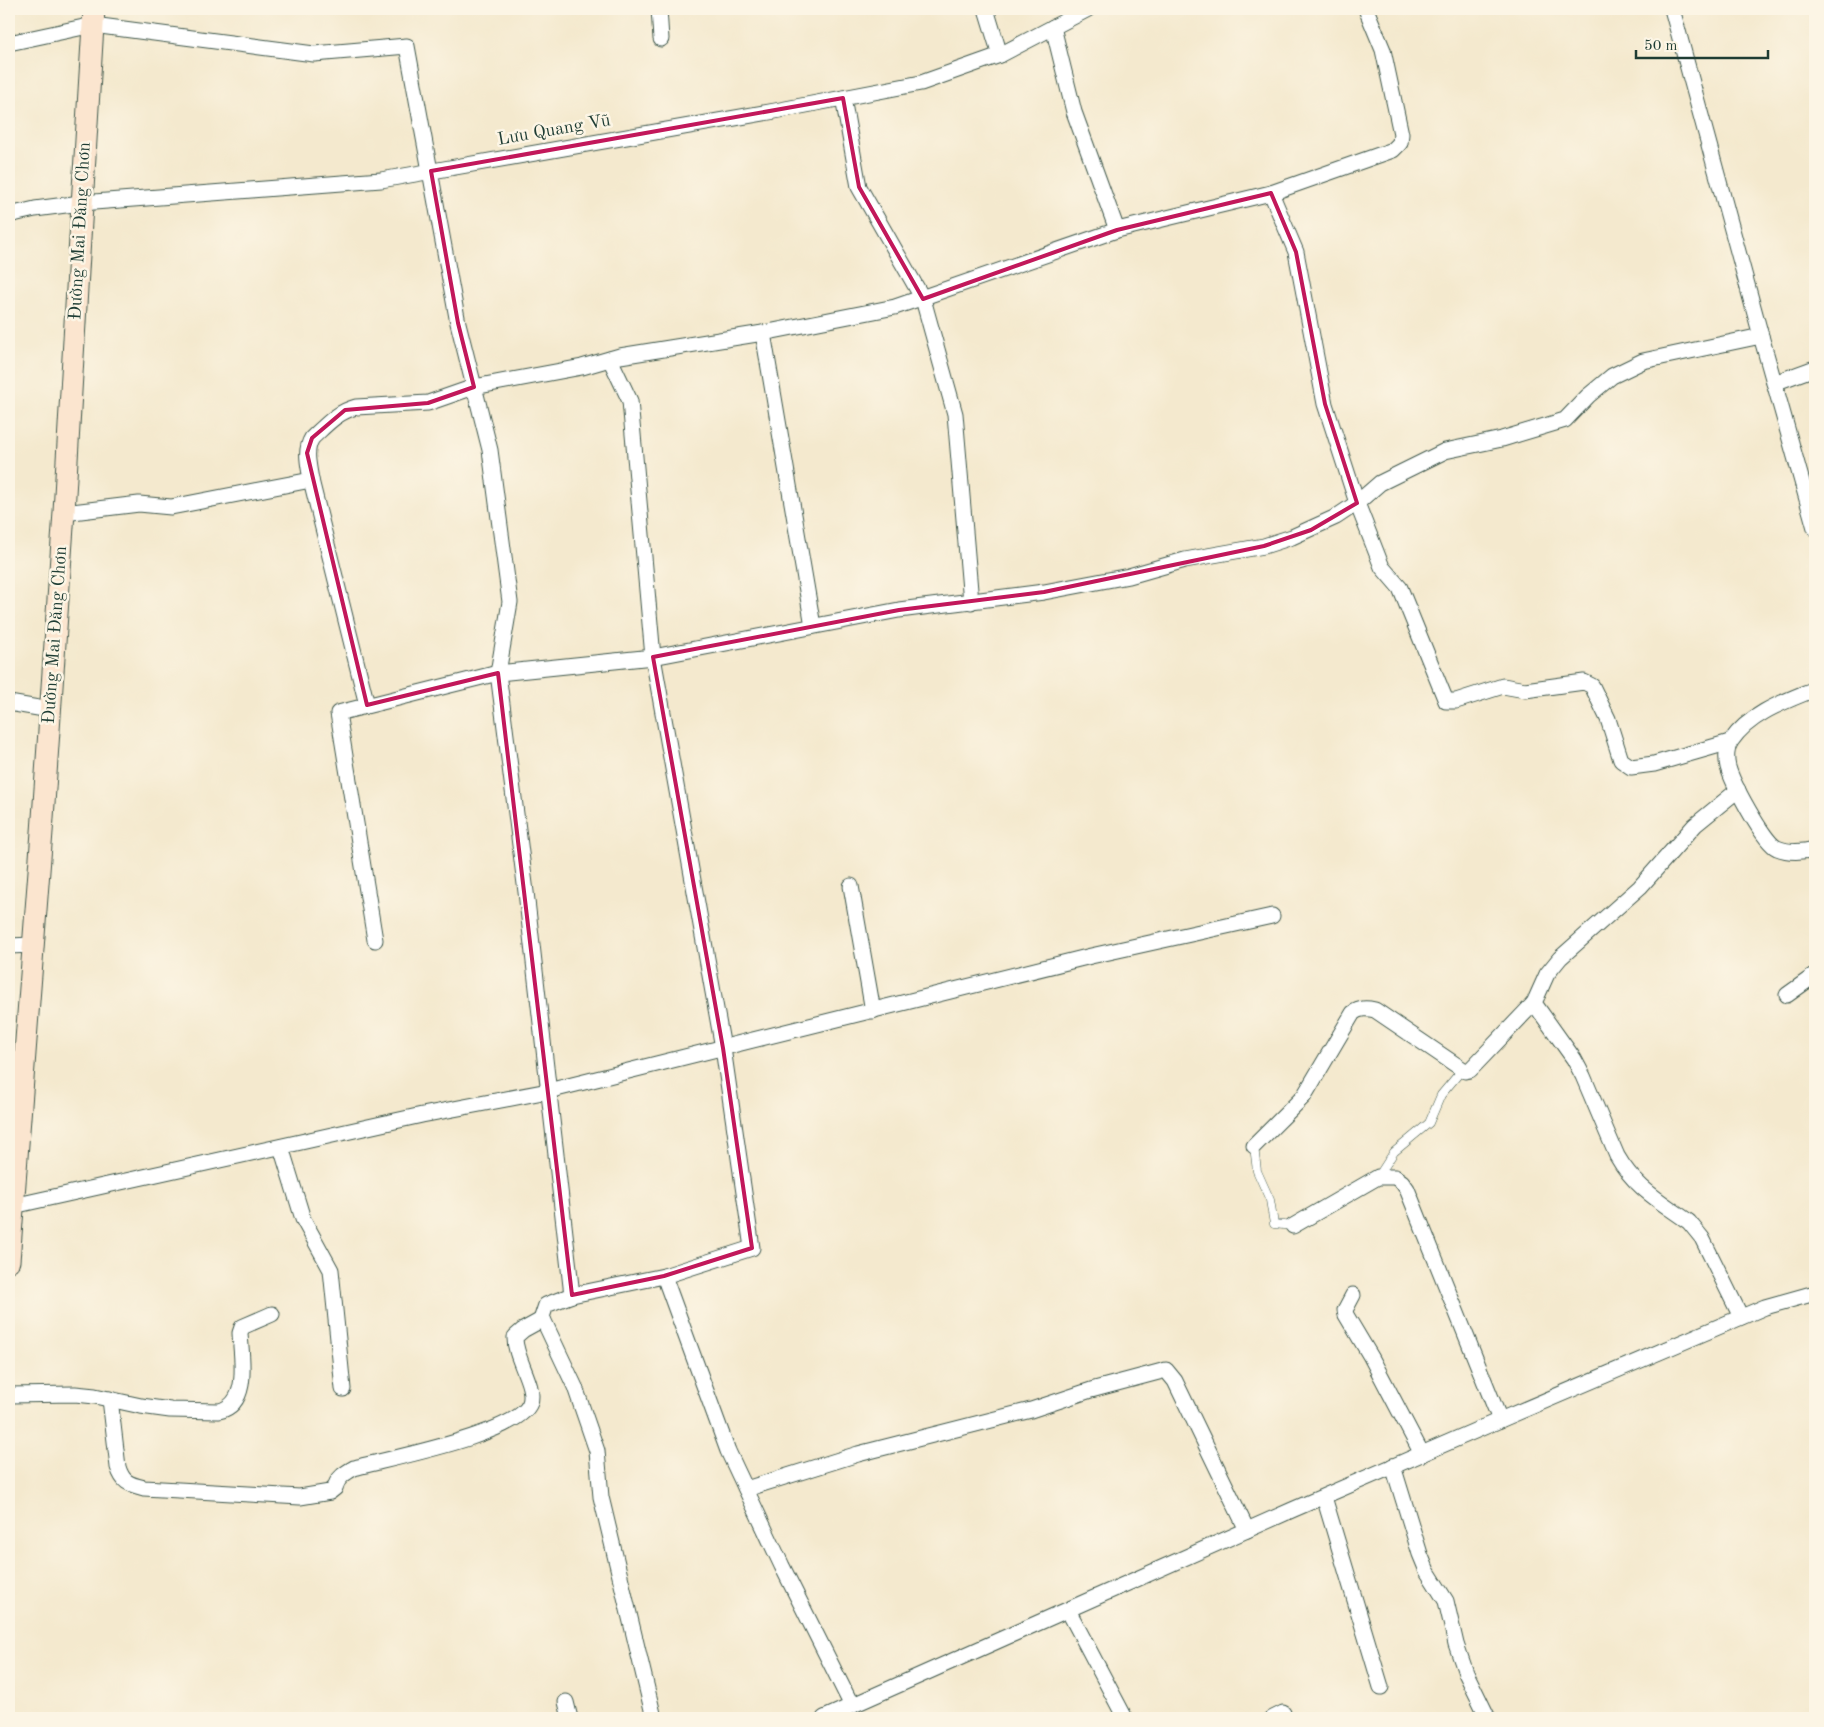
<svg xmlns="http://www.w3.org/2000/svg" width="1824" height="1727" font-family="'Old Standard TT',serif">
<rect width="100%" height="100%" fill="#fcf5e5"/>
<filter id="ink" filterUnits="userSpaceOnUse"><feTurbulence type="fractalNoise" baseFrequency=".02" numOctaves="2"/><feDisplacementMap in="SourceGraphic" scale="10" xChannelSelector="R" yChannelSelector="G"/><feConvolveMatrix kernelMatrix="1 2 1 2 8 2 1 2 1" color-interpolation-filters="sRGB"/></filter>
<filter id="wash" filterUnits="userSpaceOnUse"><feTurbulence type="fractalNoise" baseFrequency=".0096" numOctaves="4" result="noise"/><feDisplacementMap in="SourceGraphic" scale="20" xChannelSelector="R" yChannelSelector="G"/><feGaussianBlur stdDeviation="1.12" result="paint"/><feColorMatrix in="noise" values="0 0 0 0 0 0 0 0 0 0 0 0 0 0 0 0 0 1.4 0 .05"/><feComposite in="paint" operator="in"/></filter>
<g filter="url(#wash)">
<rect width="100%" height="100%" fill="#f4e9ce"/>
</g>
<g filter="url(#ink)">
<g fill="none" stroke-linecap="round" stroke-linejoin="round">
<!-- service casing -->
<g stroke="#3f574b" stroke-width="9">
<g id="service">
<polyline points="1254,1146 1257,1171 1270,1200 1274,1224 1293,1226"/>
<polyline points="1378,1177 1394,1152 1429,1123 1441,1095 1462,1070"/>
</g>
</g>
<!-- minor casing -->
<g stroke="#3f574b" stroke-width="17">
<g id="minor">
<polyline points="659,9 661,39"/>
<polyline points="986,9 1000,55"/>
<polyline points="1672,9 1761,336 1815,528"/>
<polyline points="1053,27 1074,112 1117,230"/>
<polyline points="9,43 93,25 314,54 407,46 458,323 490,450 510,602 498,673 526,892 572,1295"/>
<polyline points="843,98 859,187 923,299 955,414 971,602"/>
<polyline points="1271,193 1296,252 1325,404 1357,503 1382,567 1400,588 1446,701 1456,701 1503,686 1525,690 1584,682 1592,686 1608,719 1621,760 1631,767 1654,764 1730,742"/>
<polyline points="9,215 35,209 81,203 381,180 775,111 921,83 1000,55 1088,9"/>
<polyline points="763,333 813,626"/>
<polyline points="610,359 630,401 653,657 723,1048 752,1248 664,1276 572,1295 546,1305 542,1317 575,1387 597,1451 601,1497 654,1718"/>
<polyline points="1774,383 1815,368"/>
<polyline points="64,513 139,504 171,507 311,480"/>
<path d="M1815 689C1786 701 1750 713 1731 741 1726 748 1726 759 1728 767 1732 782 1764 843 1777 848 1789 853 1803 852 1815 849"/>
<polyline points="9,703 50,710"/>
<path d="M367 705 311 480C309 466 304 451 312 438 326 425 337 412 356 407L428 403 474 387 582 367 620 356 763 333 895 307 1117 230 1271 193 1393 150 1400 143 1401 134 1383 50 1366 9"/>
<path d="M1738 790 1695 825 1640 887 1560 958 1547 974 1534 1003 1574 1059 1583 1076 1617 1156C1635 1188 1660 1201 1689 1222L1702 1238 1741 1317"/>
<polyline points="851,886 873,1011"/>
<polyline points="375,940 338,713 498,673 653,657 899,610 1044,592 1129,576 1185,560 1264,546 1292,537 1336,517 1357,503 1380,483 1445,451 1502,439 1565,420 1588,396 1612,376 1643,361 1761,336"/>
<polyline points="9,946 33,945"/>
<polyline points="1787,995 1815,975"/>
<path d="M1254 1146 1304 1096 1353 1013C1360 1008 1366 1008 1375 1010L1465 1071 1470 1070 1534 1003"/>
<polyline points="281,1147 303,1219 331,1270 343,1389"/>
<polyline points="13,1206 422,1115 548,1091 1091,956 1272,916"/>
<polyline points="1293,1226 1378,1177 1395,1177 1402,1182 1407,1189 1500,1420"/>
<polyline points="664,1276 728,1451 782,1566 852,1706"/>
<polyline points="1353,1295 1345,1310 1346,1315 1371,1357 1422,1454"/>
<path d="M9 1395 75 1394 95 1396 141 1406 170 1410 219 1411C251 1404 241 1356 240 1333L242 1327 272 1314"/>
<path d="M110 1399 118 1467C123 1483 129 1484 144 1488L300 1497 330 1492 335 1488C337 1478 345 1473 354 1468 386 1459 519 1434 530 1403 536 1385 514 1358 515 1337L523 1330 543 1319"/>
<polyline points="1393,1466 1420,1554 1427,1571 1446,1601 1456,1644 1466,1673 1488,1718"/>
<polyline points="746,1489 858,1454 1031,1410 1091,1390 1166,1370 1175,1381 1247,1530"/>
<polyline points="1324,1497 1381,1687"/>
<polyline points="1068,1610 1125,1718"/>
<polyline points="566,1702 570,1718"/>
<polyline points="824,1718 1292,1510 1507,1417 1765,1307 1815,1293"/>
<polyline points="1273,1718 1283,1713"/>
</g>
</g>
<!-- secondary casing -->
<g stroke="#3f574b" stroke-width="23">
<path id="secondary" d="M9 1261C29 1011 48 762 64 512 74 344 83 177 94 9"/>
</g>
<!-- service -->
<use href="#service" stroke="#fff" stroke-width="8"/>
<!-- minor -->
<use href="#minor" stroke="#fff" stroke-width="15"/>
<!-- secondary -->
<use href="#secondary" stroke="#fbe5cf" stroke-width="21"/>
</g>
</g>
<!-- marked area -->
<path fill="none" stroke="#c2185b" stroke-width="4" stroke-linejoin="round" d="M843 98 859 187 923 299 1117 230 1271 193 1296 252 1325 404 1357 503 1311 530 1264 546 1044 592 899 610 653 657 723 1048 752 1248 664 1276 572 1295 498 673 367 705 307 453 312 438 345 410 428 403 474 387 458 323 431 171Z"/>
<g text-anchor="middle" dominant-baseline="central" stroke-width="5" stroke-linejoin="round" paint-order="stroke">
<!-- street labels -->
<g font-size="18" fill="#1f3d34" stroke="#fcf5e5">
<text transform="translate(554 130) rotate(-10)">Lưu Quang Vũ</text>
<text transform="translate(80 231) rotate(-87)">Đường Mai Đăng Chơn</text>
<text transform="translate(55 635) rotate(-86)">Đường Mai Đăng Chơn</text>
</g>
</g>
<!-- margin -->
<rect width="1824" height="1727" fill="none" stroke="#fcf5e5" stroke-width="30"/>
<!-- scale -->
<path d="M1636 50v8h132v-8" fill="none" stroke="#1f3d34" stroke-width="2.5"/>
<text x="1644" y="50" font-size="15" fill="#1f3d34" stroke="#fcf5e5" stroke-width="4" paint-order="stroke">50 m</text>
</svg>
